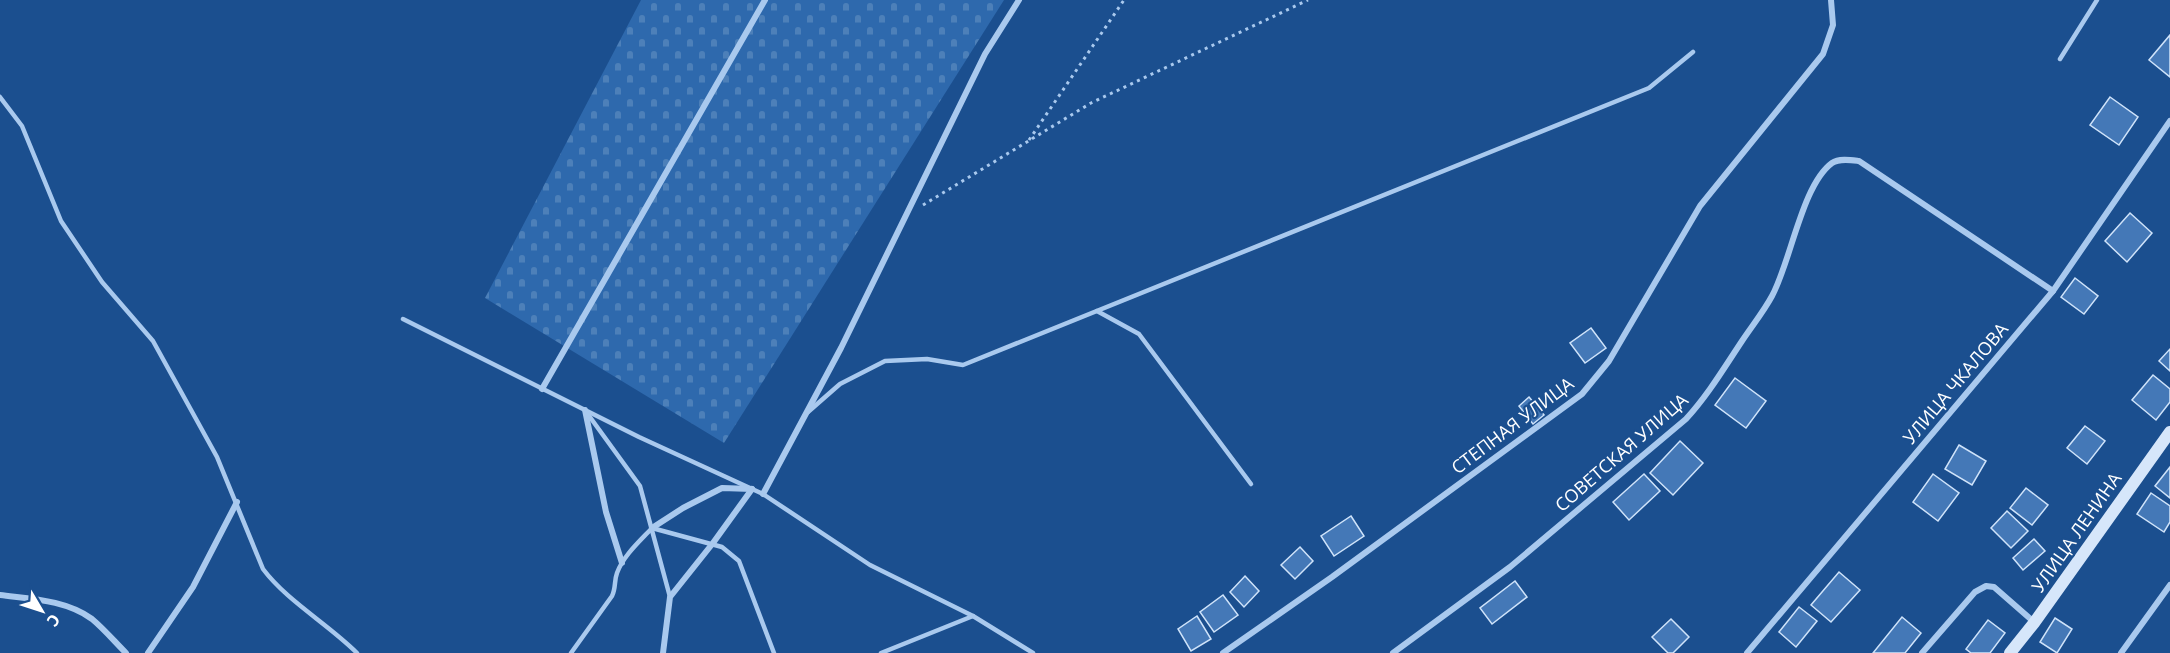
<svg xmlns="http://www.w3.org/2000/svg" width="2170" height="653" font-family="'Open Sans',sans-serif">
<defs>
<pattern id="cemetery-stones" width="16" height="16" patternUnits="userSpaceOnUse" patternTransform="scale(1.5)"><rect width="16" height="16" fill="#2e69ad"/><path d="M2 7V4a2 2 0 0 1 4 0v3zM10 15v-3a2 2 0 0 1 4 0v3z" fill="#4d80b9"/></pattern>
</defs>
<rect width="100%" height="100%" fill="#1b4f8f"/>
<!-- cemetery -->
<polygon fill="url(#cemetery-stones)" points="641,0 1004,0 724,443 485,298"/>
<!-- building -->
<g fill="#4478b7" stroke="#cfe3fa" stroke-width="1.5">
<polygon points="2170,35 2170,77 2149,60"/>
<polygon points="2110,97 2138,117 2119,145 2090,125"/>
<polygon points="2130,213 2152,233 2127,262 2105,241"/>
<polygon points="2075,278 2098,296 2084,314 2061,297"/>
<polygon points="1591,328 1606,348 1585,363 1570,343"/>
<polygon points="2170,349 2170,371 2159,361"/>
<polygon points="2153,375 2170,389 2170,402 2156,420 2132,400"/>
<polygon points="1735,378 1766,401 1746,428 1715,405"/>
<polygon points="1529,397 1544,415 1533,424 1519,406"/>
<polygon points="2085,426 2105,441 2087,464 2067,448"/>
<polygon points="1680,441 1703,463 1673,495 1650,473"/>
<polygon points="1959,445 1986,461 1972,485 1945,469"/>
<polygon points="2170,467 2170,498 2155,486"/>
<polygon points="1644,474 1660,491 1629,520 1613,502"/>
<polygon points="1933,474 1959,493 1938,521 1913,502"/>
<polygon points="2026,488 2048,505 2032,525 2010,508"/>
<polygon points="2151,493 2170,506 2170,522 2164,532 2137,514"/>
<polygon points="2007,511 2028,531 2011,548 1991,528"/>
<polygon points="1351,516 1364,536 1334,556 1321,536"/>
<polygon points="2034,539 2045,551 2023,570 2013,558"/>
<polygon points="1300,547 1313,561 1295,579 1281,565"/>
<polygon points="1839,572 1860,590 1831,622 1811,605"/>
<polygon points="1245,576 1259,591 1244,607 1230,592"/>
<polygon points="1515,581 1527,597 1492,624 1480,608"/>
<polygon points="1223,595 1238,615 1214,632 1200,612"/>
<polygon points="1799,607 1817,621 1796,647 1779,632"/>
<polygon points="1197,616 1211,639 1191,651 1178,629"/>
<polygon points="1902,617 1921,633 1905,653 1873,653"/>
<polygon points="2055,618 2072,629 2057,653 2040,642"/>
<polygon points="1671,619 1689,637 1673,653 1668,653 1652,637"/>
<polygon points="1988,620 2005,633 1990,653 1971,653 1966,649"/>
</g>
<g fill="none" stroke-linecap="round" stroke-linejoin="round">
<!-- path -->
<g stroke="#a9c9ee" stroke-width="3" stroke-dasharray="3 4.5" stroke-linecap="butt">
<polyline points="1029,140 1124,0"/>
<polyline points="923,205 1091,103 1308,0"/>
</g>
<!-- service -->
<g stroke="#a9c9ee" stroke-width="4.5">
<polyline points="2060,59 2097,0"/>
<path d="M0 97 22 126 61 221 102 282 153 341 217 457 263 569C287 601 328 624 357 653"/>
<polyline points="1097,311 1139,334 1251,484"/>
<polyline points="403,319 639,437 763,494 870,565 973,616 1033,653"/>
<polyline points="808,412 840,384 885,361 927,359 963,365 1649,88 1693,52"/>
<polyline points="587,413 640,486 670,597"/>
<path d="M571 653 612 596C616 588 614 581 617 573 623 556 640 541 652 528L722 547 739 561 774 653"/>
<polyline points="881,653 973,616"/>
</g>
<!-- minor -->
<g stroke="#a9c9ee" stroke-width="6">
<polyline points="542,389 765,0"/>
<polyline points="585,410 606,512 622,563"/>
<polyline points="763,494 841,348 985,54 1019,0"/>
<polyline points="652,528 683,508 722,488 752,489"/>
<path d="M0 595C31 599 66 600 92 619 104 629 115 642 126 653"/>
<polyline points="148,653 193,587 237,502"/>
<polyline points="663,653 670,597 713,543 752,489"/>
<polyline points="1223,653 1332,577 1582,394 1609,361 1700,206 1823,54 1833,25 1831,0"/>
<path d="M1393 653 1510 567 1686 419C1708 395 1724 368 1742 341 1752 326 1764 311 1772 296 1791 261 1802 185 1832 163 1839 158 1851 160 1859 161L2053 291"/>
<polyline points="1747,653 2053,291 2170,121"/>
<polyline points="1922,653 1975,592 1986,586 1994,587 2034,622"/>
<polyline points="2121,653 2170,585"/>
</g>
<!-- secondary -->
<polyline stroke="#d6e6fa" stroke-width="12" points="2010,653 2034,623 2170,432"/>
</g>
<g text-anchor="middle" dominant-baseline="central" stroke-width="4.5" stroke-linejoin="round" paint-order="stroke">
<!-- street labels -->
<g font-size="18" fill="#fff" stroke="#1b4f8f">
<text transform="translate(1955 383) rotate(-50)">УЛИЦА ЧКАЛОВА</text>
<text transform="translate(1512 425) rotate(-37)">СТЕПНАЯ УЛИЦА</text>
<text transform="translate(1621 452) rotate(-41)">СОВЕТСКАЯ УЛИЦА</text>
<text transform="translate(2076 532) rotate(-55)">УЛИЦА ЛЕНИНА</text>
</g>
</g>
<!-- north arrow -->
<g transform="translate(42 611) rotate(129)" stroke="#1b4f8f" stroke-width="4.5" paint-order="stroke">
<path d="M0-4.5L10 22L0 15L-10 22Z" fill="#ffffff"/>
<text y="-9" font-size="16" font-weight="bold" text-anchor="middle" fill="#ffffff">С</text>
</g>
</svg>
